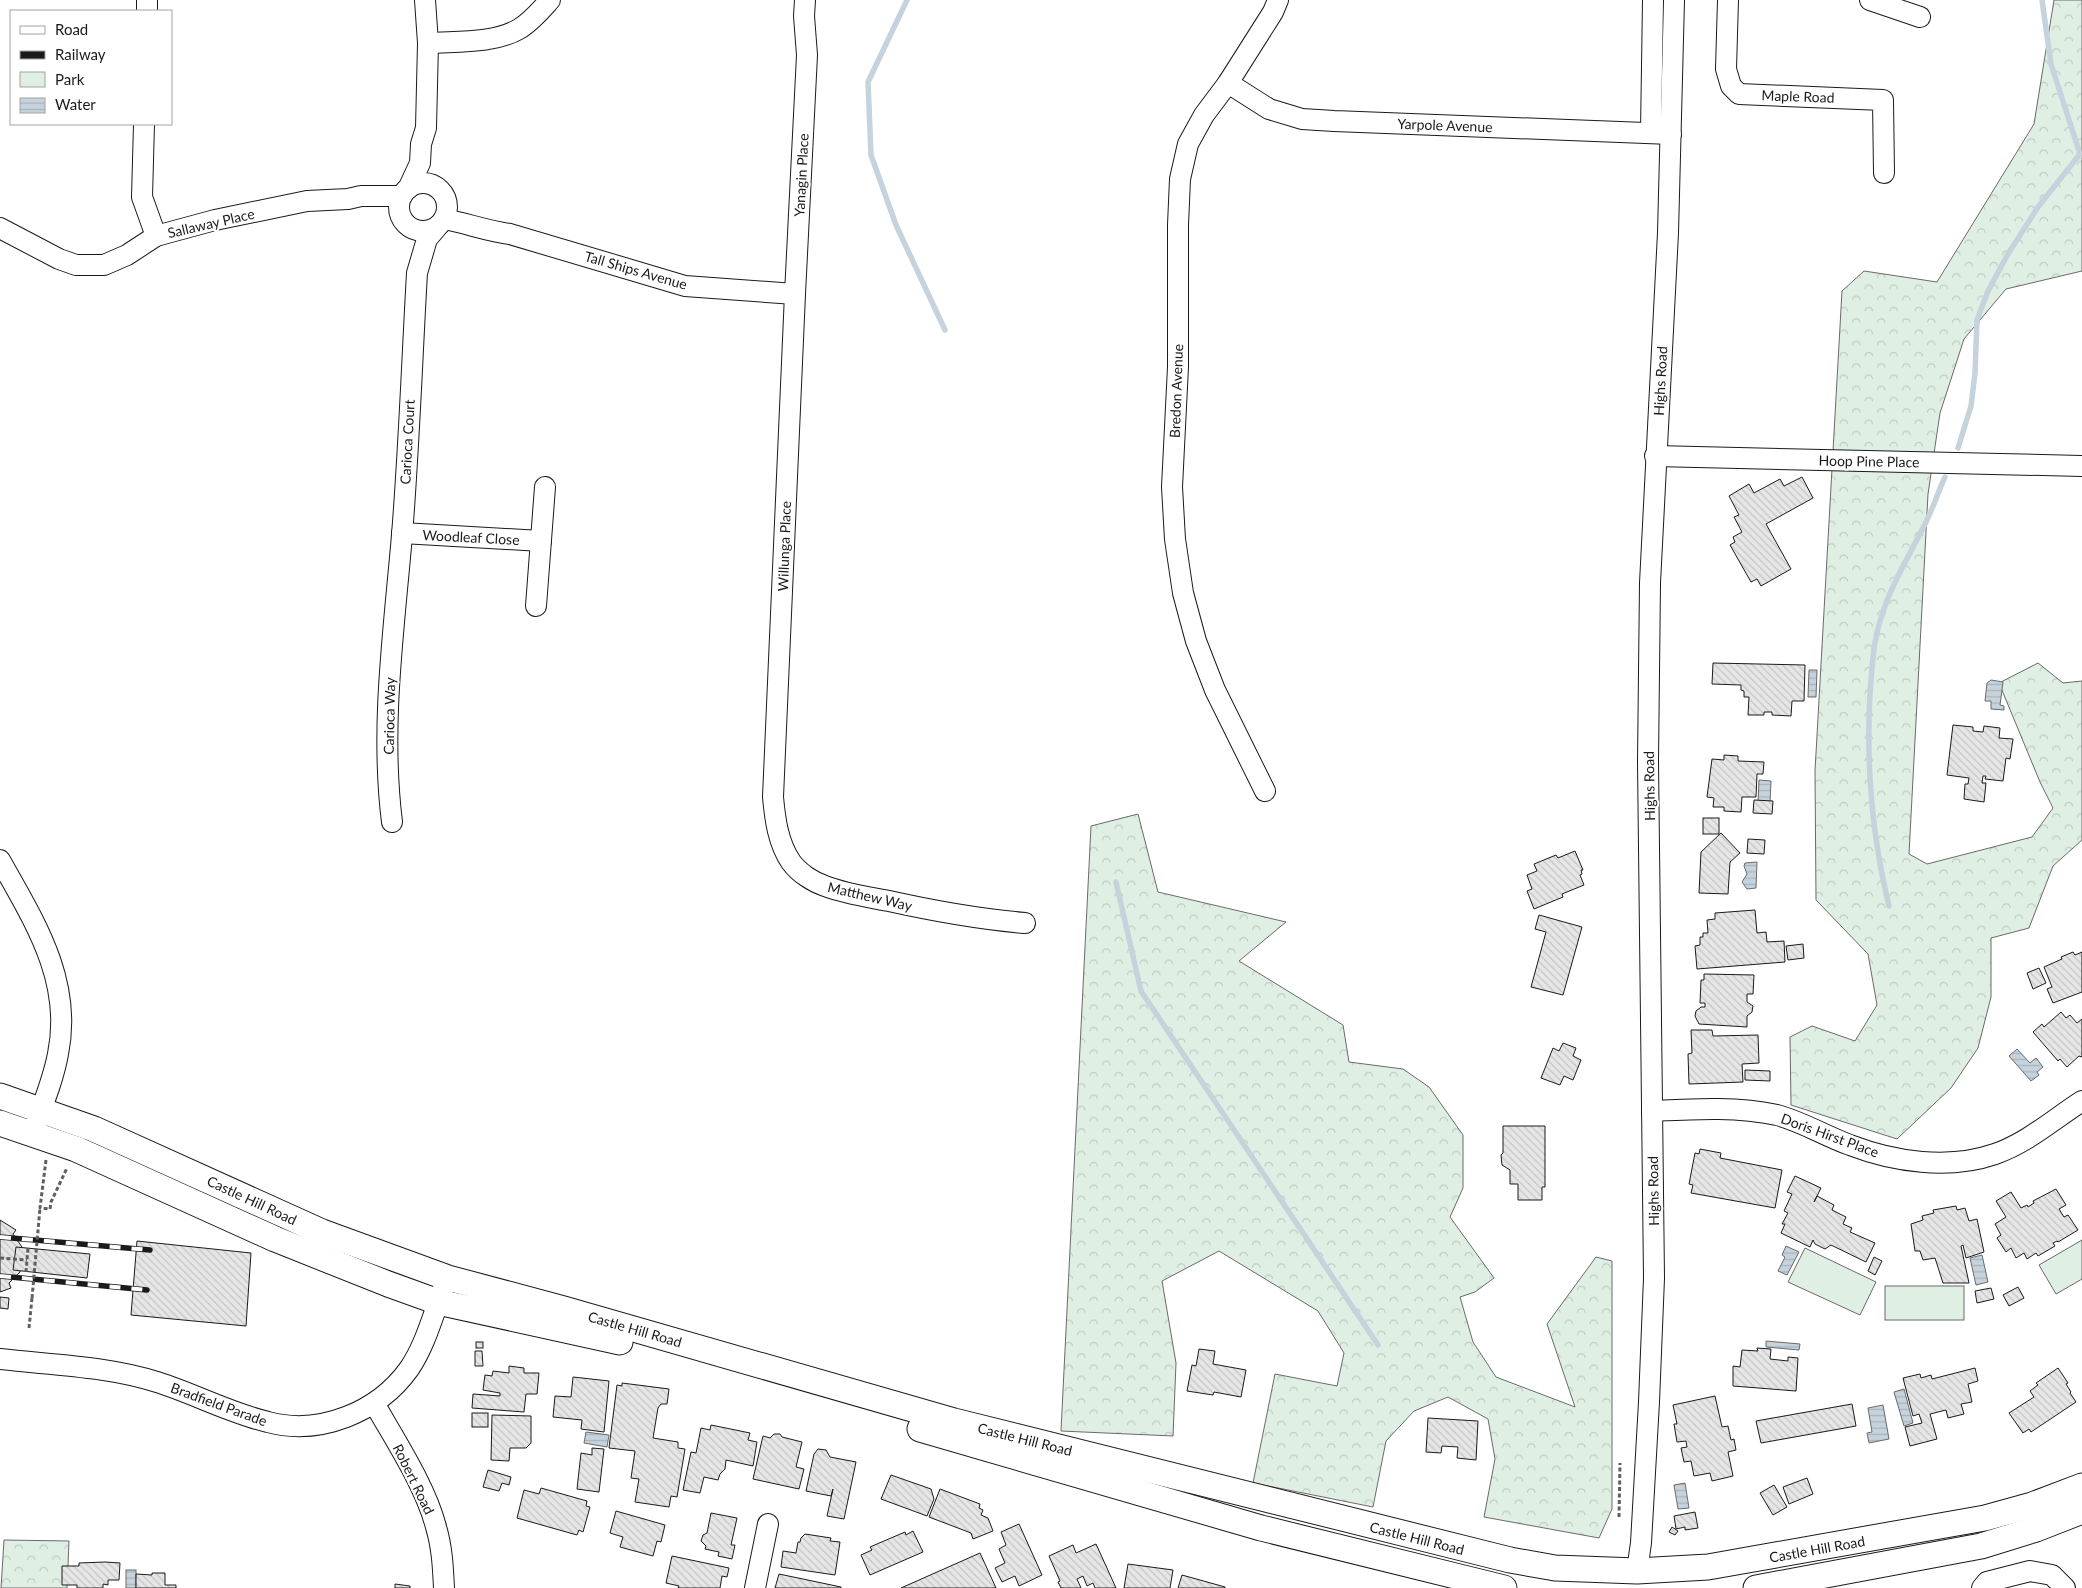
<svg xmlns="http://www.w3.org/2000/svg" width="2082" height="1588" font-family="Lato,sans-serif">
<defs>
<pattern id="forest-crowns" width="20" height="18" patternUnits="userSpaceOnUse" patternTransform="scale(1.25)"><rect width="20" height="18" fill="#e0efe3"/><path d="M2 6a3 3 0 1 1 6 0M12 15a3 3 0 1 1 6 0" fill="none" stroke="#c0ccc2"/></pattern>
<pattern id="water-rules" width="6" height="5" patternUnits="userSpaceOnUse" patternTransform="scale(1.25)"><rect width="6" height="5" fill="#c6d2dc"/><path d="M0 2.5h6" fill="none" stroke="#aab4bc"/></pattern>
<pattern id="building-back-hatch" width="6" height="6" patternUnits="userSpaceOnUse" patternTransform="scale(1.25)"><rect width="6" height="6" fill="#e6e6e6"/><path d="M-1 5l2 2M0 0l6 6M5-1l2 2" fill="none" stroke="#c5c5c5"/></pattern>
</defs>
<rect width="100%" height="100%" fill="#fff"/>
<!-- green -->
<g fill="#e0efe3" stroke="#6a6a6a">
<polygon points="2082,1240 2082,1279 2056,1294 2039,1265"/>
<polygon points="1805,1248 1876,1282 1860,1315 1788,1282"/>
<rect x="1885" y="1286" width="79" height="34"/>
</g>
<!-- forest -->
<g fill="url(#forest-crowns)" stroke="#6a6a6a">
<polygon points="2054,0 2082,0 2082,271 2006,289 1964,339 1940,413 1928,494 1909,854 1927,864 2032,837 2053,808 2040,782 1999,683 2038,663 2063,683 2082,681 2082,840 2053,866 2029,928 1991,938 1991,997 1978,1048 1951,1088 1897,1139 1791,1105 1790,1037 1812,1026 1855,1041 1877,1005 1868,954 1816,900 1815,771 1842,291 1864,271 1937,282 2034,124"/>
<polygon points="1138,814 1158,892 1286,922 1239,961 1343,1025 1349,1062 1403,1069 1429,1087 1463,1135 1463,1188 1450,1217 1494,1278 1475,1292 1460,1297 1473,1342 1496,1377 1575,1407 1547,1324 1596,1257 1612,1261 1612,1509 1599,1538 1484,1517 1495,1459 1488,1419 1448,1397 1414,1411 1386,1441 1373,1507 1253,1483 1275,1374 1337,1386 1344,1353 1318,1311 1219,1251 1162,1281 1176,1363 1173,1436 1061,1431 1091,826"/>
<polygon points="4,1540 69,1541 67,1588 1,1588"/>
</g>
<!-- water -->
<g fill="url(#water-rules)" stroke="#6a6a6a">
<polygon points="1809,670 1817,670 1816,697 1808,697"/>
<polygon points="1991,680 2003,682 2000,705 2004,706 2004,710 1991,709 1991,701 1985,701 1987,683"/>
<polygon points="1759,780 1771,781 1770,803 1758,803"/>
<polygon points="1757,862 1756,888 1747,889 1742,882 1747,874 1744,866 1745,863"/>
<polygon points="2017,1049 2030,1063 2036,1058 2043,1067 2037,1072 2039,1075 2031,1081 2009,1056"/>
<polygon points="1786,1246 1799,1252 1787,1275 1778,1271 1785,1257 1782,1255"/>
<polygon points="1982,1255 1988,1282 1976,1285 1970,1258"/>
<polygon points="1766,1341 1800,1344 1799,1350 1766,1347"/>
<polygon points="1904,1389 1913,1423 1904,1426 1894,1392"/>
<polygon points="1883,1405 1889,1439 1869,1443 1867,1433 1872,1432 1868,1408"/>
<polygon points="586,1432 609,1435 607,1447 584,1443"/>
<polygon points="1685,1483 1689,1508 1678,1509 1674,1485"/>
<rect x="126" y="1570" width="10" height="18"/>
</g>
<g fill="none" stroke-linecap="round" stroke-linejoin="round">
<!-- stream -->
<g stroke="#c6d2dc" stroke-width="5.5">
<polyline points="907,0 868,82 871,155 896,225 945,330"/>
<polyline points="2042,0 2051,64 2080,154 2082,155"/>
<polyline points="1958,448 1971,406 1975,373 1977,320 1988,291 2008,254 2038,207 2080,154"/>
<polyline points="1116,882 1141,991 1378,1345"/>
<path d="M1889 906C1872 836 1866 765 1870 693 1872 668 1873 642 1881 618 1891 584 1911 553 1926 522 1933 508 1938 492 1945 477"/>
</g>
</g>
<!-- building -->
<g fill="url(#building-back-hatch)" stroke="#1a1a1a">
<polygon points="1802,477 1813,498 1766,524 1791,569 1761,586 1757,579 1751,582 1730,545 1735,542 1733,537 1742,532 1734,517 1739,515 1729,496 1749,484 1754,493 1780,479 1784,486"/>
<polygon points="1713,663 1805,665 1804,701 1792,701 1791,716 1772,715 1772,712 1764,712 1764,715 1748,715 1749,697 1744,697 1744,691 1741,690 1741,685 1712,684"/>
<polygon points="1953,725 1973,727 1973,731 1983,732 1984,726 2000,728 1999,738 2013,739 2010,759 2006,758 2003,781 1985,779 1986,776 1983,776 1982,783 1986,783 1984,802 1964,799 1965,784 1968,784 1969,778 1947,775"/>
<polygon points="1724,755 1738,756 1738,761 1764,762 1763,774 1757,774 1756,797 1742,797 1741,812 1724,811 1724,807 1713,807 1714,798 1707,797 1712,759 1724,760"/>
<polygon points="1754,800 1773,801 1772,814 1753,813"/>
<rect x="1703" y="818" width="16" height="16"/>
<polygon points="1721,833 1740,853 1730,862 1728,894 1699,893 1701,852"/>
<polygon points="1748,839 1765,840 1764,854 1747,853"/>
<polygon points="1575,851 1583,870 1581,870 1582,874 1580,875 1584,885 1562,894 1563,897 1534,909 1527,891 1532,889 1527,875 1537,871 1534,864 1556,855 1558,858"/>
<polygon points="1755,910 1757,933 1766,932 1767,942 1784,941 1785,962 1697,969 1695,946 1700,945 1700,937 1703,937 1703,933 1708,933 1707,920 1715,919 1715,913"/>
<polygon points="1539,915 1582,927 1563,995 1531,987 1546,932 1535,929"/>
<polygon points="1803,944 1804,958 1788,960 1786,946"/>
<polygon points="2073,952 2075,955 2082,952 2082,992 2053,1003 2047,989 2052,987 2044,967 2062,959 2061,957"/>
<polygon points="2039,968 2046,983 2033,989 2027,973"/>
<polygon points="1704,974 1754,975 1753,994 1747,994 1747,1002 1753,1006 1752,1012 1747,1016 1747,1027 1699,1024 1695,1016 1696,1011 1701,1007 1705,1007 1705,1003 1700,1003 1701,980 1704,980"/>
<polygon points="2061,1012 2066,1018 2070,1015 2077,1023 2082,1019 2082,1057 2079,1056 2067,1067 2060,1059 2058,1061 2033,1032 2042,1024 2044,1027"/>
<polygon points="1691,1030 1712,1030 1713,1036 1758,1035 1759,1063 1742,1064 1743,1082 1689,1084 1688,1054 1692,1053"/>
<polygon points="1563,1043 1576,1048 1573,1056 1581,1060 1573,1080 1564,1076 1560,1085 1541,1078 1553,1048 1559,1051"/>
<polygon points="1745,1070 1770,1071 1770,1081 1745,1080"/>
<polygon points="1503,1126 1545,1126 1545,1187 1542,1187 1542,1200 1518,1200 1518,1184 1510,1184 1510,1170 1502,1165 1501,1155 1503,1153"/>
<polygon points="1700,1149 1721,1153 1720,1158 1782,1170 1775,1208 1691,1193 1693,1185 1689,1184 1695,1153 1699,1154"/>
<polygon points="1795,1176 1821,1188 1814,1202 1817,1196 1834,1205 1832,1210 1846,1217 1843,1224 1852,1228 1850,1232 1875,1243 1866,1262 1831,1245 1825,1249 1815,1244 1813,1240 1810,1247 1781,1233 1785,1224 1782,1224 1788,1213 1784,1211 1792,1194 1787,1192"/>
<polygon points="2056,1189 2066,1205 2059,1209 2064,1217 2068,1215 2078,1230 2058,1242 2057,1241 2053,1243 2055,1246 2038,1256 2036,1253 2027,1259 2024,1253 2016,1258 2011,1248 2006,1252 1997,1238 2001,1235 1995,1224 2006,1217 1996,1201 2011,1192 2021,1208 2027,1205 2028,1207 2034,1203 2033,1201"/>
<polygon points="1956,1206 1957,1210 1965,1208 1969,1221 1977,1219 1984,1252 1966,1258 1963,1245 1961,1246 1969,1283 1943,1283 1935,1258 1923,1260 1920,1251 1915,1251 1911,1224 1923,1220 1922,1216 1934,1213 1933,1210"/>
<polygon points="0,1220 16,1230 13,1234 22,1247 23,1258 20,1272 9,1283 11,1288 0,1292"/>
<polygon points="137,1241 251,1253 246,1326 131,1315"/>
<polygon points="16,1247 90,1254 87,1278 13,1270"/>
<polygon points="1874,1257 1882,1261 1875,1275 1868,1271"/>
<polygon points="2018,1287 2024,1298 2009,1306 2003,1295"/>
<polygon points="1991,1288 1994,1299 1977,1303 1975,1291"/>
<polygon points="0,1297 9,1298 8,1309 0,1308"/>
<rect x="476" y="1342" width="7" height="6"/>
<polygon points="1757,1348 1771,1349 1770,1359 1788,1361 1788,1357 1798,1358 1796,1391 1733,1386 1733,1366 1740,1367 1742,1350 1758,1351"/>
<polygon points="1199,1349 1215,1351 1213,1364 1246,1370 1241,1397 1214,1392 1213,1395 1187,1391 1192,1365 1196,1366"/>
<polygon points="475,1351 482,1351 483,1366 475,1366"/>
<polygon points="509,1366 524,1368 524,1373 539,1373 537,1394 526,1394 524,1412 472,1408 473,1394 500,1396 500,1393 483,1390 485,1375 492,1376 493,1371 509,1373"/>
<polygon points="1975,1368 1978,1381 1968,1384 1972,1402 1961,1404 1964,1414 1948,1418 1946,1410 1930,1414 1937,1439 1910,1446 1905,1427 1922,1423 1919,1414 1913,1416 1903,1378 1920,1374 1921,1378 1931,1375 1932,1379"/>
<polygon points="2058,1368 2068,1383 2066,1384 2071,1392 2070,1393 2076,1402 2031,1432 2029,1429 2023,1433 2009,1413 2034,1397 2030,1391 2038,1385 2036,1383"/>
<polygon points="573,1377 609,1381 604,1432 581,1429 582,1420 553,1417 555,1396 571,1397"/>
<polygon points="622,1383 669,1389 667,1404 661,1404 658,1408 653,1438 678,1442 678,1448 685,1449 677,1497 671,1496 669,1507 635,1502 639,1479 631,1478 635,1451 609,1448 617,1385 622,1386"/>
<polygon points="1715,1396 1722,1427 1728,1426 1731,1440 1734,1439 1736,1450 1728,1452 1733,1476 1712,1481 1710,1473 1694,1476 1691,1461 1684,1462 1681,1448 1687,1447 1686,1441 1677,1442 1674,1424 1677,1424 1673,1405"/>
<polygon points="1852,1404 1856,1426 1761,1443 1756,1421"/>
<rect x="472" y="1413" width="16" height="14"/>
<polygon points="492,1415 531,1416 531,1443 526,1448 510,1448 509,1461 491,1460"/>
<polygon points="1428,1418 1478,1421 1476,1460 1457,1458 1458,1447 1442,1446 1441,1453 1426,1452"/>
<polygon points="711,1425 750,1433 748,1440 757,1442 753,1466 726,1460 725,1469 720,1474 718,1480 704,1477 700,1493 683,1490 691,1452 696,1453 701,1428 710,1430"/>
<polygon points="774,1434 780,1434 782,1437 802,1442 796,1467 804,1469 799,1489 753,1479 763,1436 770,1438"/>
<polygon points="592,1448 604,1449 599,1492 577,1489 581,1453 592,1455"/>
<polygon points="818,1449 826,1450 830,1457 856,1462 844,1519 827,1516 833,1489 831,1496 806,1491 814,1454"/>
<polygon points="488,1470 511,1477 509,1485 502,1483 499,1491 483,1487"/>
<polygon points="891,1475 931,1489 934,1499 927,1516 881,1499"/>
<polygon points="1807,1478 1813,1494 1789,1504 1783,1487"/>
<polygon points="1774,1485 1787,1507 1773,1515 1760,1493"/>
<polygon points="541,1488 587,1501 586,1506 590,1507 583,1532 579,1530 577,1535 517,1518 524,1490 539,1494"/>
<polygon points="940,1489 980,1504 979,1508 983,1510 981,1515 988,1518 993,1531 973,1539 971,1533 929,1517"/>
<polygon points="616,1511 665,1525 661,1542 657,1541 653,1556 620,1547 623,1537 610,1533"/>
<polygon points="1695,1512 1698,1528 1685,1530 1685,1527 1676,1529 1674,1516"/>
<polygon points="711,1513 737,1518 731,1545 735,1545 732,1559 718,1556 719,1552 705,1549 706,1546 701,1541 703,1535 707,1533"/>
<polygon points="1019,1524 1042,1575 1019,1586 1015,1576 1002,1582 995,1568 1005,1563 999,1549 1006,1545 1001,1532"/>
<polygon points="1672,1527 1678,1531 1675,1535 1669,1532"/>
<polygon points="913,1531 923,1552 870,1575 861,1555 872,1550 870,1547 905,1532 906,1535"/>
<polygon points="805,1534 831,1538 830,1541 840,1542 835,1575 781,1567 783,1551 796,1553 798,1542 800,1542 801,1538"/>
<polygon points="1096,1544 1116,1588 1095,1588 1093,1583 1087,1586 1083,1576 1077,1579 1081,1588 1061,1588 1058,1582 1060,1581 1049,1556 1073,1545 1076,1553"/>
<polygon points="980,1553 996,1588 901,1588"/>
<polygon points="672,1556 729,1568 727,1577 722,1576 720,1588 678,1588 679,1586 666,1583"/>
<polygon points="105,1562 120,1563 119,1580 108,1580 108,1585 103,1584 103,1588 77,1588 77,1585 62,1585 62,1566 79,1566 79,1563"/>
<polygon points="1128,1564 1173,1570 1170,1588 1124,1588"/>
<polygon points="152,1573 165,1573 165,1585 176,1585 176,1588 136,1588 136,1574 152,1575"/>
<polygon points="779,1574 841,1587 841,1588 775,1588"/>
<polygon points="1182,1575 1225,1587 1225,1588 1178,1588"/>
<polygon points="395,1584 410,1586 410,1588 395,1588"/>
</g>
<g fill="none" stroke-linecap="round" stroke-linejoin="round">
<!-- minor casing -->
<g stroke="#1a1a1a" stroke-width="22">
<g id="minor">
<path d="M805 0 804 16 807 55 795 294 773 797C775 819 778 843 791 862 799 873 813 882 825 886 846 894 868 897 889 901 934 911 978 919 1025 923"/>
<polyline points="1728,0 1726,69 1731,86 1739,94 1883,100 1884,173"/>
<polyline points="1870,0 1920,17"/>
<polyline points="147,11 147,0"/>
<path d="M428 43C457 41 493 44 519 29 531 22 541 10 550 0"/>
<polyline points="1228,83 1269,109 1302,119 1334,121 1671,134"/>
<polyline points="144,124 142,197 156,236"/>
<polyline points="1651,132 1653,0"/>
<circle cx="423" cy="207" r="24"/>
<polyline points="408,189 420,163 421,144 426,128 428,43 425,0"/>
<path d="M444 219C466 223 487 231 510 234L685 286 795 294"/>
<polyline points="0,228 59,259 76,265 104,265 127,255 156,236 215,220 307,201 348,199 361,196 402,196"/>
<polyline points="1655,456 2082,466"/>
<polyline points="402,533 541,541"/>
<polyline points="536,606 545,487"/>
<polyline points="1265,791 1215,690 1196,641 1183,593 1175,539 1172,487 1178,367 1178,225 1180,179 1188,144 1204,115 1228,83 1273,12 1278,0"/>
<path d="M392 822C380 727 394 630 402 535 409 448 412 360 417 273L427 239 438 226"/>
<path d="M0 860C34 921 73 980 58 1054 53 1081 42 1107 32 1134"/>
<path d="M1652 1111C1692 1109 1737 1106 1777 1115 1803 1122 1825 1136 1850 1145 1894 1162 1949 1170 1995 1154 2027 1143 2054 1119 2082 1101"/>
<path d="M0 1359C52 1365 107 1366 157 1382 195 1394 230 1413 268 1422 320 1436 378 1412 409 1369 425 1346 433 1315 443 1289"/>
<path d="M374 1403C395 1440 426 1487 436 1527 442 1547 443 1567 444 1588"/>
<polyline points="1637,1571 1641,1543 1649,1402 1654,1278 1648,761 1650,583 1668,233 1674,0"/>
<polyline points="755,1588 768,1524"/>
<polyline points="1982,1588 1987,1582 2030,1571 2052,1575 2065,1588"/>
</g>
</g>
<!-- major casing -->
<g stroke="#1a1a1a" stroke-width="27">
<g id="major">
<polyline points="0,1096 94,1129 322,1232 448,1278 564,1309 954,1421 1510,1560 1555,1568 1637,1571 1708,1567 1985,1518 2032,1505 2082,1486"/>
<polyline points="0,1123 76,1149 275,1239 388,1284 438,1302 620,1342"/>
<polyline points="920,1429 1261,1528 1504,1588"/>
<polyline points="1756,1588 1981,1546 2036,1529 2082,1511"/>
</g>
</g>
<!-- path -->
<g stroke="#5f5f5f" stroke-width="3" stroke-dasharray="4 2.5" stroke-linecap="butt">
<polyline points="46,1160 40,1208 50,1209 51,1202 67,1168"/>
<polyline points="0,1258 27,1260"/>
<polyline points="26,1272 28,1248"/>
<polyline points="29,1328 32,1298"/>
<polyline points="1619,1517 1620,1463"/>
</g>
<!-- minor -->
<use href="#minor" stroke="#fff" stroke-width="20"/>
<!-- major -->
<use href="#major" stroke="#fff" stroke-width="25"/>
<!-- rail casing -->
<g stroke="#1a1a1a" stroke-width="5.5">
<g id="rail">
<polyline points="0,1237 150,1250"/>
<polyline points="0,1276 147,1290"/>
</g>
</g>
<!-- rail -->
<use href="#rail" stroke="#fff" stroke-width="4" stroke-dasharray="11" stroke-linecap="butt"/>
<!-- path-bridge -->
<polyline stroke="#5f5f5f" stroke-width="3" stroke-dasharray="4 2.5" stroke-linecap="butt" points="32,1298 40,1208"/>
</g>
<g text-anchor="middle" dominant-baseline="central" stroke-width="4" stroke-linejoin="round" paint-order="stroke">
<!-- street labels -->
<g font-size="14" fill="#1a1a1a" stroke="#fff">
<text transform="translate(1798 96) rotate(2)">Maple Road</text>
<text transform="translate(1445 125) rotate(2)">Yarpole Avenue</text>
<text transform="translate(801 175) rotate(-87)">Yanagin Place</text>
<text transform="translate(211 223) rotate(-13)">Sallaway Place</text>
<text transform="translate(636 270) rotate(16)">Tall Ships Avenue</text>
<text transform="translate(1660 381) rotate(-87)">Highs Road</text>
<text transform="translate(1176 391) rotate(-88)">Bredon Avenue</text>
<text transform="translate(407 442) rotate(-87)">Carioca Court</text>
<text transform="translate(1869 461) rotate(1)">Hoop Pine Place</text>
<text transform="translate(471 537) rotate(3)">Woodleaf Close</text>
<text transform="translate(784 546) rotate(-88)">Willunga Place</text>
<text transform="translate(389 716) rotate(-89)">Carioca Way</text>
<text transform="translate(1649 786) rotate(-91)">Highs Road</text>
<text transform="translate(870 896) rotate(13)">Matthew Way</text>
<text transform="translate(1830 1135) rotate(20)">Doris Hirst Place</text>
<text transform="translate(1653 1191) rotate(-91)">Highs Road</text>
<text transform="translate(252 1200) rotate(25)">Castle Hill Road</text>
<text transform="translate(635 1329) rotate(16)">Castle Hill Road</text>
<text transform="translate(219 1404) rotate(20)">Bradfield Parade</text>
<text transform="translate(1025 1439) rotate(14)">Castle Hill Road</text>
<text transform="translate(414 1479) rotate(64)">Robert Road</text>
<text transform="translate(1417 1538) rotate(14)">Castle Hill Road</text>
<text transform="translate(1817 1549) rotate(-10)">Castle Hill Road</text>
</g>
</g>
<!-- legend -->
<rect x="10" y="10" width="162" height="115" fill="#ffffff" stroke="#a3a3a3"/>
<rect x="20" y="26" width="25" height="8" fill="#ffffff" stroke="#a3a3a3"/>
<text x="55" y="35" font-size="15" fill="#1a1a1a">Road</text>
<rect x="20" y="51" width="25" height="8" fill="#1a1a1a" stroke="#a3a3a3"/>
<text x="55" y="60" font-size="15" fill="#1a1a1a">Railway</text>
<rect x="20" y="72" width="25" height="15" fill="#e0efe3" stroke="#a3a3a3"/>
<text x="55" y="85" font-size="15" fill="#1a1a1a">Park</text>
<rect x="20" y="98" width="25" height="15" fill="url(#water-rules)" stroke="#a3a3a3"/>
<text x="55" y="110" font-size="15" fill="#1a1a1a">Water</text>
</svg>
